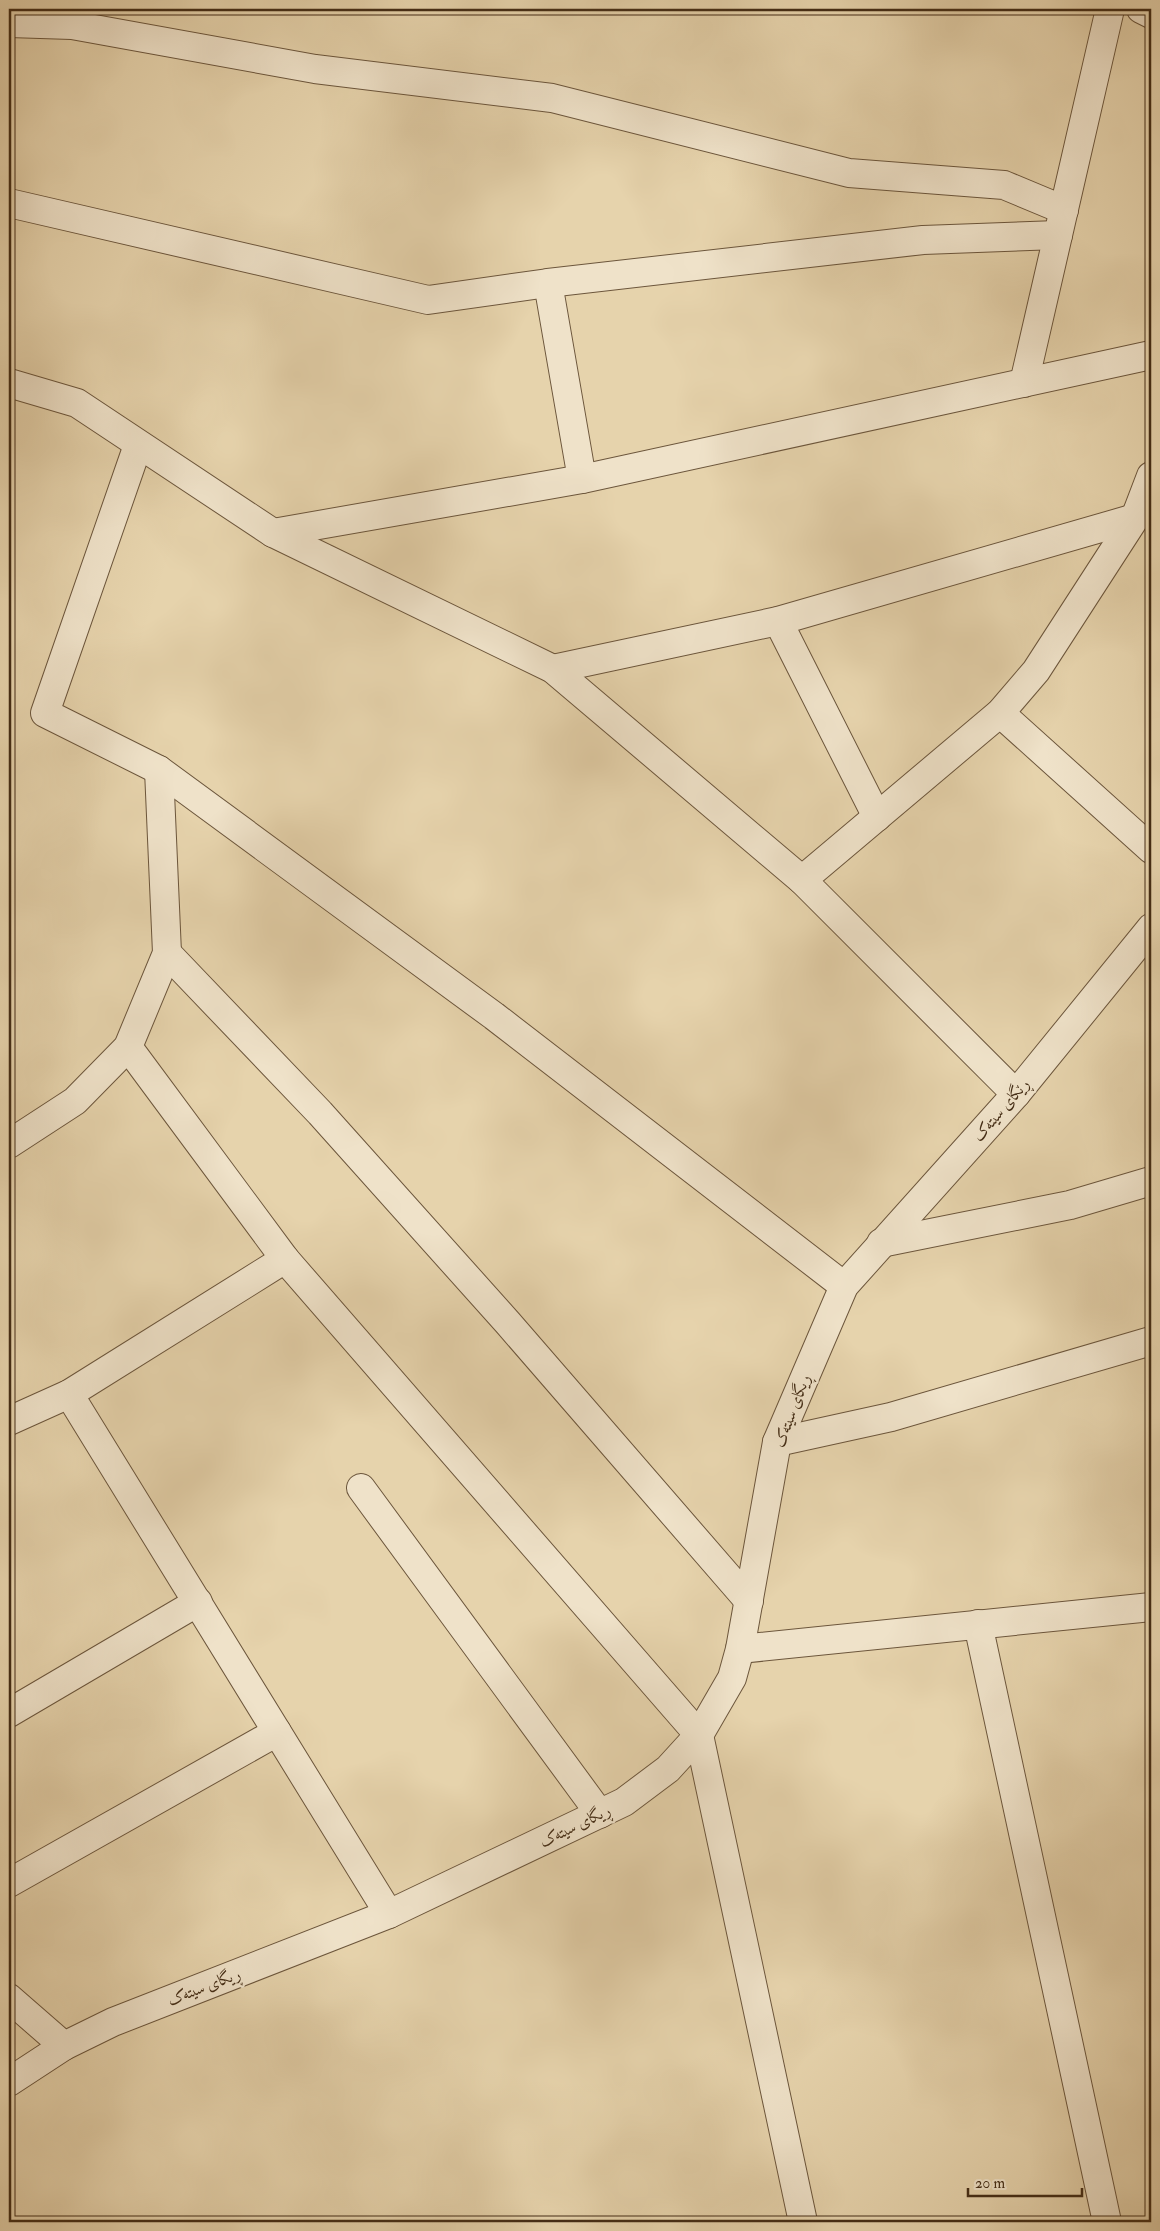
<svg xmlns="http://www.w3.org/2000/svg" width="1160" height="2231" font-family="'IM FELL Double Pica',Amiri,serif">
<rect width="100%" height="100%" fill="#e6d3ac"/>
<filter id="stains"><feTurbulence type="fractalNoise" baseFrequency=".004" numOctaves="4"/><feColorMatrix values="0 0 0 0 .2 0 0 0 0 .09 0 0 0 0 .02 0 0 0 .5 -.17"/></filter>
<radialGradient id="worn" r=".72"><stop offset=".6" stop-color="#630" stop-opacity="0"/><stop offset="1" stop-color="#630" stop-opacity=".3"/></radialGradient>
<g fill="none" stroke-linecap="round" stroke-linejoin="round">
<!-- minor casing -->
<g stroke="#6c563c" stroke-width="30">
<g id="minor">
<polyline points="1141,9 1151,14"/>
<polyline points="9,23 72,25 315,69 552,98 849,173 1004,185 1064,210"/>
<polyline points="9,203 428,300 548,283 923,240 1058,235"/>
<polyline points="548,283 582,479"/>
<polyline points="9,383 77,403 273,533 553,669 802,880"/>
<polyline points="1024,383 1110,9"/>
<polyline points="138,445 45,713 159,770 494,1016 844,1286"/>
<polyline points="273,533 582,479 1151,355"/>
<polyline points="778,621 877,817"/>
<polyline points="553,669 778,621 1135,518"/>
<polyline points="1000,713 1151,849"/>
<polyline points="167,953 320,1113 508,1323 749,1601"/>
<polyline points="128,1047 285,1259 699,1735 803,2222"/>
<polyline points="1016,1094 802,880 1000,713 1036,671 1135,518 1151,476"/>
<polyline points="9,1144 75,1101 128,1047 167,953 159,770"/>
<polyline points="881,1243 1070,1205 1151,1181"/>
<polyline points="69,1394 389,1914"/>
<polyline points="9,1421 69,1394 285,1259"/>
<polyline points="777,1442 891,1417 1151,1341"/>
<polyline points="361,1488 600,1814"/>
<polyline points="978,1624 1107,2222"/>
<polyline points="740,1649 1151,1607"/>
<polyline points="9,1713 198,1602"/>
<polyline points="9,1883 277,1732"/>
<polyline points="9,1998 64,2046 113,2022 389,1914 624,1802 668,1769 699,1735 732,1678 740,1649 777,1442 844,1286 1016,1094 1151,928"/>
<polyline points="9,2082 64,2046"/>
</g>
</g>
<!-- minor -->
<use href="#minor" stroke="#efe2c9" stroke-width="28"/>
</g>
<g text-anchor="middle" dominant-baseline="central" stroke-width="4.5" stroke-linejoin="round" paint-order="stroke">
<!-- street labels -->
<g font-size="16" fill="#442d16" stroke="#efe2c9">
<text transform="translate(1001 1110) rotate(-49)">ڕێگای سیتەک</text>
<text transform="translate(792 1411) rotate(-69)">ڕیگای سیتەک</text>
<text transform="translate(575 1826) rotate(-26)">ڕیگای سیتەک</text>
<text transform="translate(204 1987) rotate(-21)">ڕیگای سیتەک</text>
</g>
</g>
<!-- margin -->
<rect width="1160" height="2231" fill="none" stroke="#e6d3ac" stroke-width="30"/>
<rect x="10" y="10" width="1140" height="2211" fill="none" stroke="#442d16" stroke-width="2.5"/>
<rect x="15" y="15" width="1130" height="2201" fill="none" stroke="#442d16"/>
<!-- scale -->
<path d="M968 2188v8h114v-8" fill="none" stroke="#442d16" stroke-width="2.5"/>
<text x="975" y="2188" font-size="15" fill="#442d16" stroke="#efe2c9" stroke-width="4" paint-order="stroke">20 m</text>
<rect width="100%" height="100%" filter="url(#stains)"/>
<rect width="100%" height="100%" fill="url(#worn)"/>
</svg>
